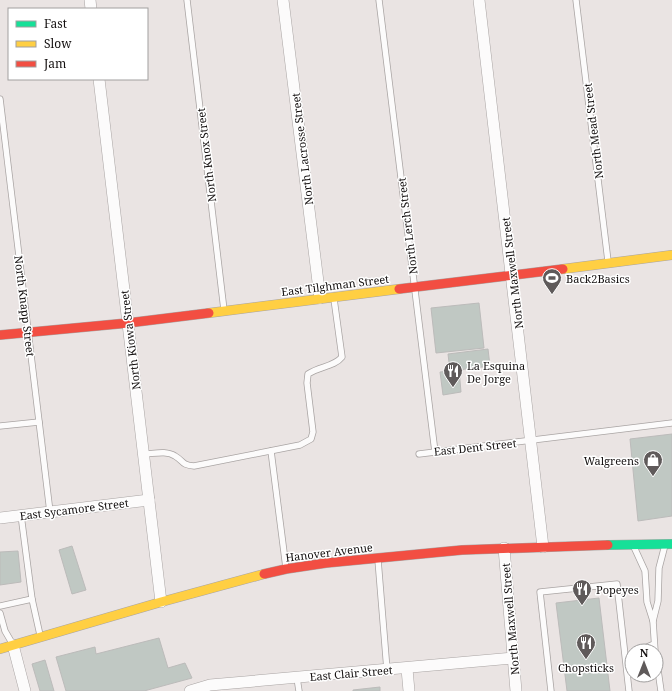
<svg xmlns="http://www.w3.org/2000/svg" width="672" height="691" font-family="'Noto Serif',serif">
<rect width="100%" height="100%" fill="#eae4e3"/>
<!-- building -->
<g fill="#c0c8c3" stroke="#bcbbba">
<polygon points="479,303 484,348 436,353 431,308"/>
<polygon points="488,349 490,366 450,371 448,354"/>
<polygon points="459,370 461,392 443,395 440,372"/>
<polygon points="672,434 672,516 638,521 630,439"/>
<polygon points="72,546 86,590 72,594 59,550"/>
<polygon points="18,551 21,582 0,585 0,552"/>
<polygon points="599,598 610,691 567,691 556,603"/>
<polygon points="159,638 168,668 185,663 192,678 144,691 66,691 56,657 95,647 96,654"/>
<polygon points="45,660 54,691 40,691 32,664"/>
<polygon points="380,687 380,691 353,691 353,690"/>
</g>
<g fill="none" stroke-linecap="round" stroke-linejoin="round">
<!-- lane casing -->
<g stroke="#a9a4a3" stroke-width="7">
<g id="lane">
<polyline points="187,0 224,310"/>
<polyline points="379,0 435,452"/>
<polyline points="576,0 608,261"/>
<polyline points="0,99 50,512"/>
<polyline points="0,426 39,422"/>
<polyline points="271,451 286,568"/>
<path d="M143 454C153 454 166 450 175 456 184 461 181 465 194 466L300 445 311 439 313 432 307 383 308 374C320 366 334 367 342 357L334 299"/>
<polyline points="419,454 672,423"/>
<polyline points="634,547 645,571 647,602 653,621 658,601 659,568 665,545"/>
<polyline points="378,560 387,670"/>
<polyline points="32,599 40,635"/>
<polyline points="0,606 32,599 21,515"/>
<polyline points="0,613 5,631 12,643"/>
<polyline points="653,621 655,651"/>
<polyline points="638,651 654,644"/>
<polyline points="656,656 661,691"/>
<polyline points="297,678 299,691"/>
<polyline points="551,691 540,592 617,584 629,691"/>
</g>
</g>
<!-- street casing -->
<g stroke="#a9a4a3" stroke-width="12">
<g id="street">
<polyline points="90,0 91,9"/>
<polyline points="283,0 320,298"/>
<polyline points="479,0 543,547"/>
<polyline points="99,79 161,602"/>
<polyline points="0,518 149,500"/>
<polyline points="504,548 516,691"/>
<polyline points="13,645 25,691"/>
<polyline points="407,669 409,691"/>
<polyline points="190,691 210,685 513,658"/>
</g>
</g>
<!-- fast casing -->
<g stroke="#a9a4a3" stroke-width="10">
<polyline id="fast" points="608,545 672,544"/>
</g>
<!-- slow casing -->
<g stroke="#a9a4a3" stroke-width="10">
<g id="slow">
<polyline points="563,269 672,255"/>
<polyline points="209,313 399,289"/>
<polyline points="0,649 161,602 264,574"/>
</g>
</g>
<!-- jam casing -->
<g stroke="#a9a4a3" stroke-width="10">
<g id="jam">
<polyline points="399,289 563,269"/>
<polyline points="0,335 128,323 209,313"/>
<polyline points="264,574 286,569 326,563 462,550 608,545"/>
</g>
</g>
<!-- lane -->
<use href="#lane" stroke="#fcfbfb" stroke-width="5.5"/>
<!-- street -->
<use href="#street" stroke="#fcfbfb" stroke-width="11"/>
<!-- fast -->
<use href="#fast" stroke="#16e098" stroke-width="9"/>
<!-- slow -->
<use href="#slow" stroke="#ffcf43" stroke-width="9"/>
<!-- jam -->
<use href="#jam" stroke="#f24e42" stroke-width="9"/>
</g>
<!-- icons -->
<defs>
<g id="stadium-pin" transform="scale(1)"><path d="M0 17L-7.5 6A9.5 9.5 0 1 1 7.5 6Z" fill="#5f5a5a" stroke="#fff"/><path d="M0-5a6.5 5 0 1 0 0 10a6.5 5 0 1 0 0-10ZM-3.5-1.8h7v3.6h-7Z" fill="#fff"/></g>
<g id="restaurant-pin" transform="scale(1)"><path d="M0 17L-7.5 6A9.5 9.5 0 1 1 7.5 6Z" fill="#5f5a5a" stroke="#fff"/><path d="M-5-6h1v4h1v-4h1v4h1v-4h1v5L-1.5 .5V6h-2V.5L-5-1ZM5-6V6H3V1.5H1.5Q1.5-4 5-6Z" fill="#fff"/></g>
<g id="shop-pin" transform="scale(1)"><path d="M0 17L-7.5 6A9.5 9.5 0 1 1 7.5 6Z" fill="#5f5a5a" stroke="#fff"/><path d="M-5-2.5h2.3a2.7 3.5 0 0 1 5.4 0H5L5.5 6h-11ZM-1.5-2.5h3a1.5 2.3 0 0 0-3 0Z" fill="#fff"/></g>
</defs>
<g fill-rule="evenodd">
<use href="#stadium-pin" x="552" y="278"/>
<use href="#restaurant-pin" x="453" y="371"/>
<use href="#shop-pin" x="653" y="460"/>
<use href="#restaurant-pin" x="582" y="589"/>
<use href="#restaurant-pin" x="586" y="643"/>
</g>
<g text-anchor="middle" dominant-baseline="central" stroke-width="3" stroke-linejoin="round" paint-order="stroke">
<!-- street labels -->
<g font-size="11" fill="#141010" stroke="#fff">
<text transform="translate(593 131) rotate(-97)">North Mead Street</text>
<text transform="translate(302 149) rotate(-97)">North Lacrosse Street</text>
<text transform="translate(206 155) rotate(-97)">North Knox Street</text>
<text transform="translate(407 226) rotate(-97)">North Lerch Street</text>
<text transform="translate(512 273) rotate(-97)">North Maxwell Street</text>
<text transform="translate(335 285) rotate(-7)">East Tilghman Street</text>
<text transform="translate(25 306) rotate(83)">North Knapp Street</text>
<text transform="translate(130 340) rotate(-97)">North Kiowa Street</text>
<text transform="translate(475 447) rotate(-6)">East Dent Street</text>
<text transform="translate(74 509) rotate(-7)">East Sycamore Street</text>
<text transform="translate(329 552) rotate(-7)">Hanover Avenue</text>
<text transform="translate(510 619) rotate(-95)">North Maxwell Street</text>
<text transform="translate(351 673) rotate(-5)">East Clair Street</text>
</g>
<!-- poi labels -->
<g font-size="11" fill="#141010" stroke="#fff" text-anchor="start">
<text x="566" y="278">Back2Basics</text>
<text x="467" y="365">La Esquina<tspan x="467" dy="13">De Jorge</tspan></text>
<text x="639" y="460" text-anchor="end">Walgreens</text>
<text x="596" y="589">Popeyes</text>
<text x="586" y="667" text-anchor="middle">Chopsticks</text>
</g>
</g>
<!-- legend -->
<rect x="8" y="8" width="140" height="72" fill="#ffffff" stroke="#a19f9f"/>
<rect x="16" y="21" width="20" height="6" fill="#16e098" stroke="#a19f9f"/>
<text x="44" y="28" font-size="12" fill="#141010">Fast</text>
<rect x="16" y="41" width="20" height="6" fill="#ffcf43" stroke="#a19f9f"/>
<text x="44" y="48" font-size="12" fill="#141010">Slow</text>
<rect x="16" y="61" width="20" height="6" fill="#f24e42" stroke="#a19f9f"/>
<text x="44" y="68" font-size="12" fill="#141010">Jam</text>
<!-- north arrow -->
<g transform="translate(644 663)"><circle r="19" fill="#ffffff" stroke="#a19f9f"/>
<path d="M0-3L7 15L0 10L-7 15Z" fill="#5f5a5a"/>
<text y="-6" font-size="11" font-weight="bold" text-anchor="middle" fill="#141010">N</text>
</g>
</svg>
